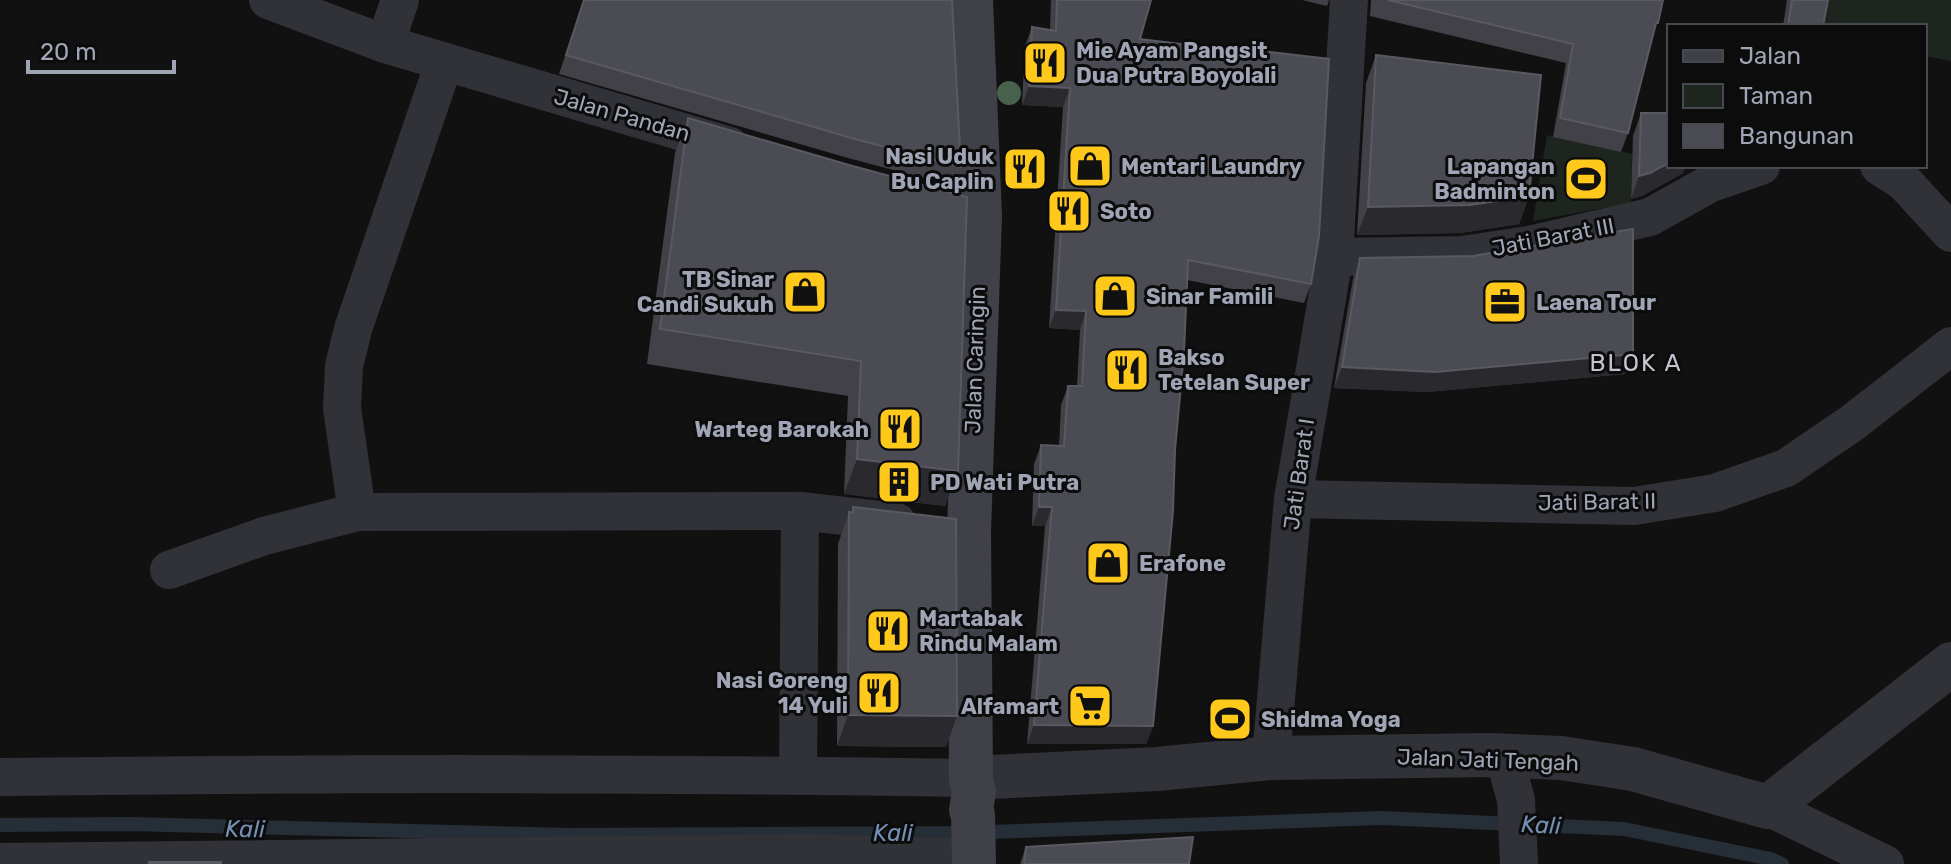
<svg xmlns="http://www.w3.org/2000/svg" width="1951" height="864" font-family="Rubik,sans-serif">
<rect width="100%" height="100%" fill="#111112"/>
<!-- green -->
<g fill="#1d251e">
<polygon points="1824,0 1951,0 1951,61 1925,56 1925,26 1819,26"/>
<polygon points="1547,135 1632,154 1631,203 1533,221"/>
</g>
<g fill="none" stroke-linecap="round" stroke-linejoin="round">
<!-- stream -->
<polyline stroke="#262e37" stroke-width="14" points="0,825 129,824 569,835 961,833 1381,818 1624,829 1771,859 1782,864"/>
<!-- minor -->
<g stroke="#313238" stroke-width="38">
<polyline points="268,0 385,44 730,146"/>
<polyline points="385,44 400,0"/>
<polyline points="1879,166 1904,182 1951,233"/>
<polyline points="1334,257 1462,255 1529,245 1650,217 1711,183 1761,166"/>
<polyline points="1293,499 1634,506 1715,493 1786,468 1852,423 1951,346"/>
<polyline points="357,512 342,408 344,366 353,329 444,63"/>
<polyline points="169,570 264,536 357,512 800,511 897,522"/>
<polyline points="1504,756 1516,800 1519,864"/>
<polyline points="1271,758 1293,499 1334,257 1349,0"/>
<polyline points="798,775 800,511"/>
<path d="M0 777C324 773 647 773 971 778"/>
<polyline points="1768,807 1885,864"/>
<polyline points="0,862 807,853 974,858"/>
</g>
<!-- tertiary -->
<polyline stroke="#313238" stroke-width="44" points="971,778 1157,769 1271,758 1490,755 1561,758 1633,769 1768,807 1951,664"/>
<!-- secondary -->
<polyline stroke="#3f4048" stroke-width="44" points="971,0 980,216 969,531 971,778 974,792 971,810 973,815 974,864"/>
</g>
<!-- trees -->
<circle fill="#48614c" cx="1009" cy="93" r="12"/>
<!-- wall -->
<g fill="#414147">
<polygon points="584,0 961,167 954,186 848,158 559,74"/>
<polygon points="1051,0 1151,0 1140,39 1245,52 1246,49 1311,284 1304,303 1187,280 1153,726 1146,744 1027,744 1045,526 1032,526 1034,464 1041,445 1059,446 1061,405 1068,386 1077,386 1080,330 1049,328 1063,107 1022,105 1025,46 1032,27 1050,30"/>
<polygon points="1302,0 1329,0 1327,6"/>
<polygon points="1371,0 1663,0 1628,133 1621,152 1553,137 1566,63 1370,16"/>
<polygon points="1787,0 1828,0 1823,26 1783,26"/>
<polygon points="1376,55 1529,196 1519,224 1460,233 1357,235 1366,83"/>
<polygon points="1641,113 1683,173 1642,196 1631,199 1633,136"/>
<polygon points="688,118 958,471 945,506 844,494 848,396 647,364 675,153"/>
<polygon points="1360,258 1625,374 1427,392 1334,388 1353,279"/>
<polygon points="853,507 946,747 837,746 838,544 849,512 851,512"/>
<polygon points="1026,847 1189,864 1020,864"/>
</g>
<!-- shaded-wall -->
<g fill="#2a292d">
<polygon points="1029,86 1070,88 1063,107 1022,105"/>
<polygon points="1669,163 1669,166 1686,166 1683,173 1642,196 1631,199 1639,176"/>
<polygon points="1529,196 1519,224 1460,233 1357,235 1368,207"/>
<polygon points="1056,310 1086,311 1080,330 1049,328"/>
<polygon points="1633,354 1625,374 1427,392 1334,388 1342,367"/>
<polygon points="857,459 958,471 945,506 844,494"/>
<polygon points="1039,507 1052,507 1045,526 1032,526"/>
<polygon points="848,715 957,716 946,747 837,746"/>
<polygon points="1034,725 1153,726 1146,744 1027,744"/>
</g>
<!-- building -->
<g fill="#4b4b53" stroke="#595962" stroke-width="2">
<polygon points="584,0 952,0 961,167 855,139 566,55"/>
<polygon points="1057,0 1151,0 1140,39 1246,52 1246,49 1329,59 1319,236 1311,284 1188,260 1184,352 1175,450 1173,511 1153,726 1034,725 1052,507 1039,507 1041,445 1064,446 1068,386 1082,386 1086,311 1056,310 1070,88 1029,86 1032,27 1056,31"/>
<polygon points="1388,0 1663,0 1658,23 1656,23 1628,133 1560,118 1573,44"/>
<polygon points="1792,0 1828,0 1823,26 1788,26"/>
<polygon points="1376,55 1541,75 1529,196 1470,205 1368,207"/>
<polygon points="1641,113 1669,113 1669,163 1650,173 1639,176"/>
<polygon points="688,118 849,165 967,197 958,471 857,459 861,361 660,329"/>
<polygon points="1633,229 1633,354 1435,372 1342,367 1360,258 1473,256"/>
<polygon points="853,507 956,519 957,716 848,715 849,512 853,513"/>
<polygon points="1193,837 1189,864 1024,864 1026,847"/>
<rect x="149" y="862" width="72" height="2"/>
</g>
<!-- icons -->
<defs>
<g id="restaurant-square" transform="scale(2.3)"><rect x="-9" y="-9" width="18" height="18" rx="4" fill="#ffc91c" stroke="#0c0c0d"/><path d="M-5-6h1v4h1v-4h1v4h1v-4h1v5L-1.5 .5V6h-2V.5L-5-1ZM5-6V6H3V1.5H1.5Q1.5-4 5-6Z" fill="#111"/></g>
<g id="shop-square" transform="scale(2.3)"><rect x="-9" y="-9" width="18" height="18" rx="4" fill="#ffc91c" stroke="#0c0c0d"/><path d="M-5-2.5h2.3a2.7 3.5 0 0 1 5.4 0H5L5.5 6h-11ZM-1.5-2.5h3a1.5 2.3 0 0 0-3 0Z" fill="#111"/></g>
<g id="stadium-square" transform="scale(2.3)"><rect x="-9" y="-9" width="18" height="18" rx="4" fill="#ffc91c" stroke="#0c0c0d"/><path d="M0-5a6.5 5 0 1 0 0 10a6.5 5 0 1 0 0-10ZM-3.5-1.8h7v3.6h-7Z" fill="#111"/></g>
<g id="office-square" transform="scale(2.3)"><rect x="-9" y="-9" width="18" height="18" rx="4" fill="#ffc91c" stroke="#0c0c0d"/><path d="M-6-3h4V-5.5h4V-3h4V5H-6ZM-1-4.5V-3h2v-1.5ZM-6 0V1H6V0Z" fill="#111"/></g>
<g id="building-square" transform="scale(2.3)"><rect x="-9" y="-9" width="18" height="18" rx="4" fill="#ffc91c" stroke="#0c0c0d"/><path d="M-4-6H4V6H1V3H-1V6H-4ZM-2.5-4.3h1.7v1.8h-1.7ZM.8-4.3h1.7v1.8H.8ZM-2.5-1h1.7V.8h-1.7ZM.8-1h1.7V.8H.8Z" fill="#111"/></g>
<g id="supermarket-square" transform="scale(2.3)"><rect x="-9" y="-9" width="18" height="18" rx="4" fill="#ffc91c" stroke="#0c0c0d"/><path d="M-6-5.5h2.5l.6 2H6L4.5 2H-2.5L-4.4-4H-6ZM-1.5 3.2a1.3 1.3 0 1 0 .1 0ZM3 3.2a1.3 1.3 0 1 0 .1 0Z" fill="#111"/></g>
</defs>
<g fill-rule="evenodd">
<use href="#restaurant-square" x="1045" y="63"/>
<use href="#shop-square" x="1090" y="166"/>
<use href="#restaurant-square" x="1025" y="169"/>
<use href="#stadium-square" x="1586" y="179"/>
<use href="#restaurant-square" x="1069" y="211"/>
<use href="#shop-square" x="805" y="292"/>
<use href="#shop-square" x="1115" y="296"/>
<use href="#office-square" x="1505" y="302"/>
<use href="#restaurant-square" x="1127" y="370"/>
<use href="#restaurant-square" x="900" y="429"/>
<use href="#building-square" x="899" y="482"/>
<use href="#shop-square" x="1108" y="563"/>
<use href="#restaurant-square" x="888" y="631"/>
<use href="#restaurant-square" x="879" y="693"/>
<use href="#supermarket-square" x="1090" y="706"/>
<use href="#stadium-square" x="1230" y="719"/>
</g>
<g text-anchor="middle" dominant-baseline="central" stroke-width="6" stroke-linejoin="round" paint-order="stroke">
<!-- poi labels -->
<g font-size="22" font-weight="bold" fill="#a0a5b5" stroke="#0c0c0d" text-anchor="start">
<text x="1076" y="50">Mie Ayam Pangsit<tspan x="1076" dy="25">Dua Putra Boyolali</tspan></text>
<text x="994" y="156" text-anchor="end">Nasi Uduk<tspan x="994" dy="25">Bu Caplin</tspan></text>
<text x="1121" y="166">Mentari Laundry</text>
<text x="1555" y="166" text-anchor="end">Lapangan<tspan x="1555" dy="25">Badminton</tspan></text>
<text x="1100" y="211">Soto</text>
<text x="774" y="279" text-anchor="end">TB Sinar<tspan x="774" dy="25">Candi Sukuh</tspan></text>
<text x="1146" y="296">Sinar Famili</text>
<text x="1536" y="302">Laena Tour</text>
<text x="1158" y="357">Bakso<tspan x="1158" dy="25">Tetelan Super</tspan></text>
<text x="869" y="429" text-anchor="end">Warteg Barokah</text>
<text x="930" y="482">PD Wati Putra</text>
<text x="1139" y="563">Erafone</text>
<text x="919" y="618">Martabak<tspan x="919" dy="25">Rindu Malam</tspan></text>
<text x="848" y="680" text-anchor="end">Nasi Goreng<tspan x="848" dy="25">14 Yuli</tspan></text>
<text x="1059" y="706" text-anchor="end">Alfamart</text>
<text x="1261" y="719">Shidma Yoga</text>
</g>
<!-- street labels -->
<g font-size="22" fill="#a0a5b5" stroke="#0c0c0d">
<text transform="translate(622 115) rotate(16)">Jalan Pandan</text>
<text transform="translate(1553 237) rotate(-11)">Jati Barat III</text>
<text transform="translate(975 360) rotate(-88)">Jalan Caringin</text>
<text transform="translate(1299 474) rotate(-82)">Jati Barat I</text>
<text transform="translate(1597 502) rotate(-1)">Jati Barat II</text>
<text transform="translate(1488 760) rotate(2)">Jalan Jati Tengah</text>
</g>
<!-- neighbourhood labels -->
<g font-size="24" letter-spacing="2" fill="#c2c4d0" stroke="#0c0c0d">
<text x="1636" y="363">BLOK A</text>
</g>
<!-- water labels -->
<g font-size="24" font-style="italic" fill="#738fb4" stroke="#0c0c0d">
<text transform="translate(1541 825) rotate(3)">Kali</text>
<text transform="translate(245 829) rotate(1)">Kali</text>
<text x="893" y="833">Kali</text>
</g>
</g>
<!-- legend -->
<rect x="1667" y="24" width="260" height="144" fill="#0c0c0d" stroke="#474950" stroke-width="2"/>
<rect x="1683" y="50" width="40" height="12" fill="#3f4048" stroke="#474950" stroke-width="2"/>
<text x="1739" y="64" font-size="24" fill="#a0a5b5">Jalan</text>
<rect x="1683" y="84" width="40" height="24" fill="#1d251e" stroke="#474950" stroke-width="2"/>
<text x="1739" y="104" font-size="24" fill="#a0a5b5">Taman</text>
<rect x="1683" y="124" width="40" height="24" fill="#4b4b53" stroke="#474950" stroke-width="2"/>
<text x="1739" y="144" font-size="24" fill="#a0a5b5">Bangunan</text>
<!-- scale -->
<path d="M28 60v12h146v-12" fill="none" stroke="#a0a5b5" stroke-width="4"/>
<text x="40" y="60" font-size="24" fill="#a0a5b5" stroke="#0c0c0d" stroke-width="6" paint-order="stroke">20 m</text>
</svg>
